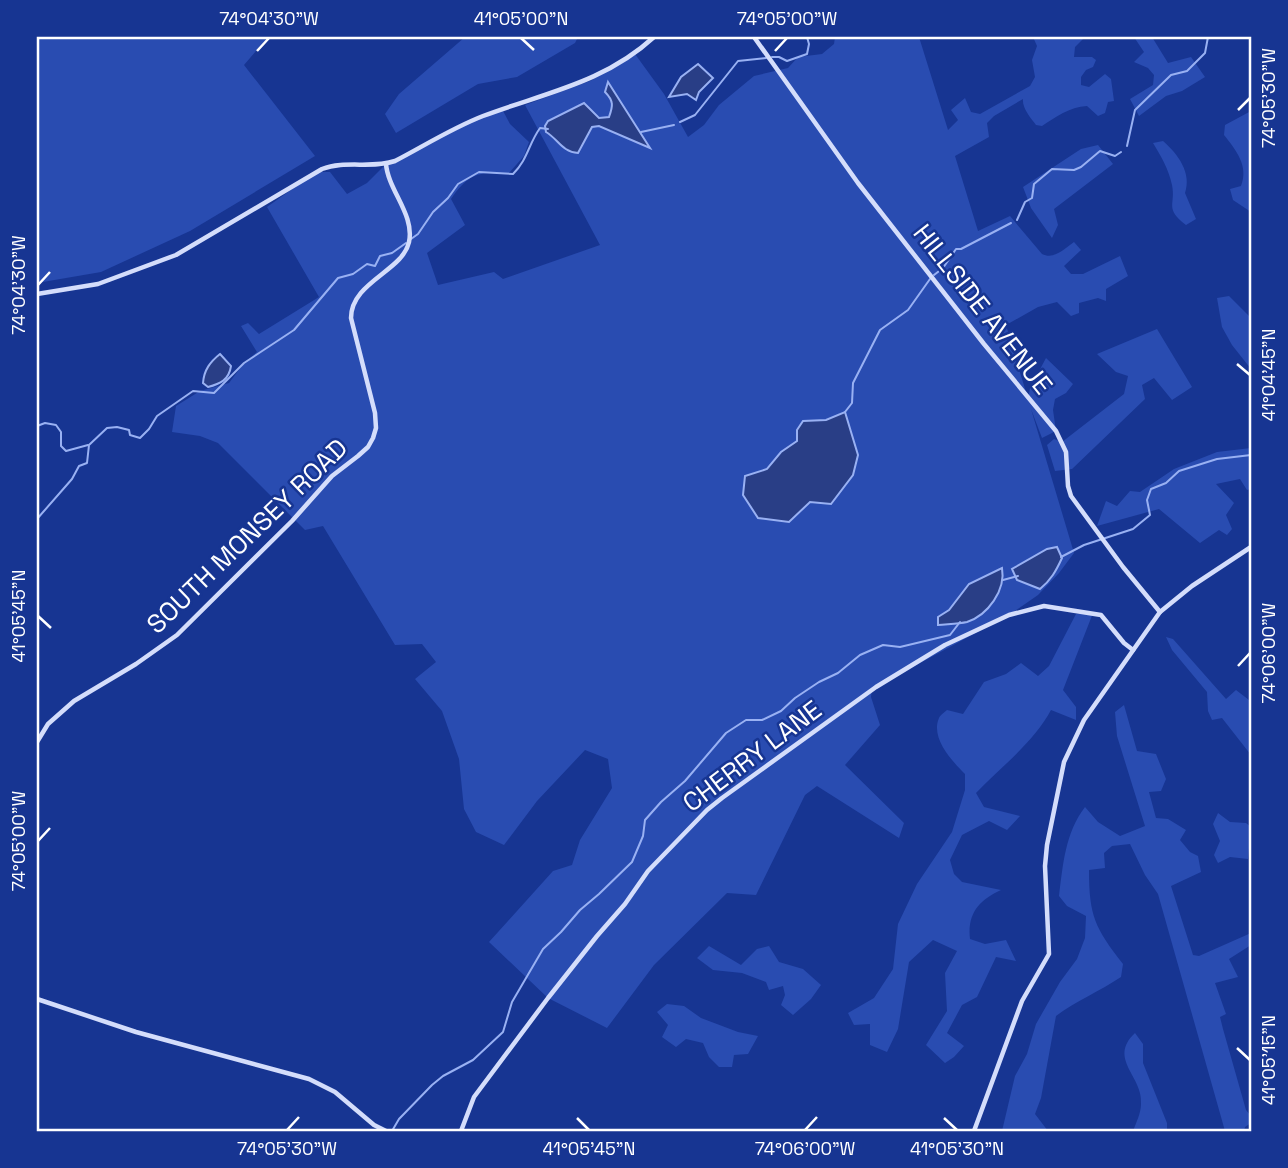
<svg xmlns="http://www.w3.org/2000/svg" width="1288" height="1168" font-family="'Space Grotesk',sans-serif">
<rect width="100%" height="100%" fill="#173592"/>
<!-- green -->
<g fill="#294cb1">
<polygon points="37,37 268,37 244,65 315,156 190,231 101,272 37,283"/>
<polygon points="465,37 578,37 575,43 517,77 478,84 396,133 385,114 399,94"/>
<path d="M835 37H919L948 130 958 120 951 110 965 98 971 112 980 114 1030 86 1035 77 1032 60 1037 46 1033 37H1095L1084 38 1075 47 1074 57H1092L1096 60 1093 67 1086 70 1081 77V85L1089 87 1105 74 1111 79 1114 101 1108 102 1105 113 1098 116 1087 106C1069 107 1056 117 1042 126L1036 125C1030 117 1022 108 1023 99L994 116 987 123 989 137 955 156 978 231 1010 216 1042 254C1054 260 1064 249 1074 242L1081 250 1064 266 1071 274H1083L1120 256 1128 276 1106 289V301L1098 298 1079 303V313L1071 316 1057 302 1038 307 1006 325 1028 399 1030 388 1046 358 1073 384 1066 393 1055 399 1053 410 1056 431 1042 438 1031 409 1074 553 1059 573 1038 595 1009 615 872 689 871 697 880 725 845 765 904 823 899 838 817 786 805 795 756 895 727 893 654 965 607 1028 548 998 489 942 553 871 572 865 580 840 612 788 608 759 585 750 537 801 504 845 476 832 464 809 459 759 442 711 415 679 436 662 422 644 395 645 323 526 305 530 218 443 200 436 172 432 176 406 200 391 229 383 244 363 257 352 241 326 248 323 259 334 319 297 267 207 316 172H330L347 194 367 183 386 164 437 137 502 109 510 124 529 142 524 156 509 173C479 171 468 174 451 199L465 225 427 253 438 285 494 272 503 279 600 245 525 105 590 81 635 54 664 94 688 137 704 125 719 105 754 76 788 68 798 57 822 54 834 44Z"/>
<polygon points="1134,37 1152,37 1168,63 1191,57 1205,77 1182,91 1166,96 1139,116 1130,99 1153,85 1154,75 1148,68 1134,62 1144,52"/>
<path d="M1251 111V212L1233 200 1230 189 1241 186C1249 166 1236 150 1224 135L1225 125Z"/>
<path d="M1163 141C1178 154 1192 173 1185 193L1196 219 1186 225C1164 208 1176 205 1172 185 1169 170 1161 156 1153 143Z"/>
<polygon points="1098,145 1113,164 1054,209 1058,225 1052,238 1031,208 1023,187 1081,149"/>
<polygon points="1229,296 1251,318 1251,369 1232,345 1222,327 1217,298"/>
<polygon points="1157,329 1192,387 1172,400 1154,378 1142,385 1145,399 1072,469 1055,471 1047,445 1054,439 1062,442 1124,394 1128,376 1116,372 1097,354"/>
<polygon points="1251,448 1251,489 1247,490 1240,479 1216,484 1234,503 1226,515 1232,529 1227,535 1219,530 1200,543 1159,509 1097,526 1106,501 1117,506 1130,491 1140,492 1174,469 1217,452"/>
<path d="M1093 613 1063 690 1076 707V720L1051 710C1034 742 1001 767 976 793L984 807 1020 816 1007 830 989 821 962 835 950 860 954 874 962 882 1001 890C979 900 967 914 970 939L985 944 1006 940 1016 961 996 957 977 997 962 1005 947 1033 964 1046 954 1057 945 1063 926 1045 947 1011 945 973 957 951 933 940 909 962 898 1029 887 1052 870 1045V1024L854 1025 848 1013 874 998 893 969 898 924 917 884 952 832 965 790V774C953 762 930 738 939 718 940 715 944 713 947 710L963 714 984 682 1006 674 1021 663 1038 676 1049 666 1076 614Z"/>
<polygon points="1166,637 1173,639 1226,699 1236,690 1249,700 1251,755 1222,718 1212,720 1208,711 1207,692 1172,650"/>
<path d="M1124 705 1137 751 1156 754 1166 779 1161 791 1149 792 1156 818 1168 819 1186 830 1180 840 1190 852 1198 856 1201 872 1171 886 1193 955 1199 956 1251 933V945L1229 959 1238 977 1215 983 1226 1014 1220 1017 1223 1029 1246 1110 1251 1116V1123L1245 1127 1244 1131H1225L1158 894 1145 875 1130 844 1112 846 1104 853 1105 868 1089 870C1089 916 1095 928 1123 964L1121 977C1100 991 1076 1001 1056 1016L1041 1098 1035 1114 1048 1131H1002L1015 1076 1027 1054 1036 1024 1060 982 1077 959 1085 938 1086 916 1067 906 1059 896C1063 865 1065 833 1085 807L1098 822 1120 836 1145 826 1117 736 1115 712Z"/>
<polygon points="1218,813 1230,822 1246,823 1251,827 1248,859 1230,857 1218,863 1214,855 1220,841 1213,824"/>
<polygon points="709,946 741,965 757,949 769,946 779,962 803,969 821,985 811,999 793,1015 781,1005 785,995 783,986 769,990 766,982 742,973 713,970 697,958"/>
<polygon points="667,1004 684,1006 701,1018 738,1032 758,1036 748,1054 734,1055 732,1067 719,1067 709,1057 703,1043 686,1039 676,1047 662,1037 668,1025 657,1012"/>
<path d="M1135 1033 1143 1044V1063L1167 1123V1131H1133C1136 1123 1141 1113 1141 1104 1144 1077 1107 1059 1135 1033Z"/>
</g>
<!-- water -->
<g fill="#293e86" stroke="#99b1f3" stroke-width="2">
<polygon points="698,64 713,78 699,92 696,100 687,94 669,97 681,77"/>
<path d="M608 82 650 148 599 126 592 127 578 153C562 152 558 139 546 132L545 126 548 121 584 103 599 118 609 117C613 106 614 101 605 92Z"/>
<path d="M220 354 231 366C229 380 220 384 208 387L203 383C204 370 210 362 220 354Z"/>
<polygon points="845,412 858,455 853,475 831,504 810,502 789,522 758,518 743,495 745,476 767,469 781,452 797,441 797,430 803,421 826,420"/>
<path d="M1057 547 1062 558C1056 571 1051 580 1040 589L1017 580 1012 569 1047 549Z"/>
<path d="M1002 568C1006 590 988 615 967 622 958 624 947 624 938 625V617L949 610 969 584Z"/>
</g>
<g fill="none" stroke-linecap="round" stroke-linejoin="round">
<!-- stream -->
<g stroke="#99b1f3" stroke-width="2">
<polyline points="772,57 779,57 787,61 807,54 809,44 807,37"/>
<polyline points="680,122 695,115 738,61 766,58"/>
<polyline points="641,132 674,125"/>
<polyline points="1127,146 1135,110 1171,75 1187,71 1205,53 1208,37"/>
<polyline points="1017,220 1025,202 1032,198 1034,184 1052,169 1074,170 1081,167 1100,151 1115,156 1121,152"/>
<path d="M411 239 418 234 433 212 448 198 458 184 479 172 513 174C528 159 528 145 540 128L548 129"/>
<polyline points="934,275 943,268 956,249 961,249 1011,223"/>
<polyline points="845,412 852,403 853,383 880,330 908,310 930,279"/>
<polyline points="37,426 45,423 56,425 61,432 61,446 66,451 88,445"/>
<polyline points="37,519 72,479 79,466 87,463 89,445 107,428 117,427 129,430 130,435 140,438 149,429 157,416 193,391 214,393 244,363 294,330 338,278 353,274 367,264 375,266 380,256 392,253 406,243"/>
<polyline points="1061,557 1084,545 1133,529 1150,515 1147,500 1151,489 1166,483 1179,471 1217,459 1251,455"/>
<polyline points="1003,580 1018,576"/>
<polyline points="392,1131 399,1119 432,1085 443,1076 473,1060 503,1032 512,1002 543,949 561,932 580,910 599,894 632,862 643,836 645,820 661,802 685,781 726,733 746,720 762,720 781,711 795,698 819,682 838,673 860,655 883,645 900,647 950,635 960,622"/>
</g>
<!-- secondary -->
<g stroke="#d4ddfb" stroke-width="4.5">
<polyline points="754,37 858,183 984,344 1056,431 1066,452 1068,486 1071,496 1123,567 1160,612"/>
<path d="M37 294 98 284 176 255 322 169C345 160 372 169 395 161 424 146 452 128 483 116 544 93 604 83 654 37"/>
<path d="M37 742 48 724 74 701 136 664 177 635 292 521 332 476 358 456 368 447 373 438 376 428 375 413 351 318C351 282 403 271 409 242 415 215 388 190 386 164"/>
<polyline points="37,999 136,1032 309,1079 335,1092 374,1125 386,1131"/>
<polyline points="461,1131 474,1097 548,998 597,936 625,904 648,871 707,810 722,798 876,687 945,645 1009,615 1044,606 1101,615 1124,643 1133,650"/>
<polyline points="974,1131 1022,1001 1049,954 1045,866 1047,845 1064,762 1084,720 1160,612 1192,586 1251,547"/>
</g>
</g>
<!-- ticks -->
<path fill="none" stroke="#fff" stroke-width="2.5" d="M521 38 534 50M257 51 269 38M775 51 787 38M1238 110 1250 98M38 285 50 272M1237 364 1250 375M38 616 51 628M1238 666 1250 653M38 841 50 828M1237 1048 1250 1060M577 1118 589 1130M944 1118 957 1130M287 1130 299 1117M805 1130 817 1117"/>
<g text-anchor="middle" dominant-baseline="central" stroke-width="5" stroke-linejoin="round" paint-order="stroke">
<!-- street labels -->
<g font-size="26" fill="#fff" stroke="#173592">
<text transform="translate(983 309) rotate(52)">HILLSIDE AVENUE</text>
<text transform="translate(247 536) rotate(-44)">SOUTH MONSEY ROAD</text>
<text transform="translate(752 756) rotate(-37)">CHERRY LANE</text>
</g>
</g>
<!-- border -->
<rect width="1288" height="1168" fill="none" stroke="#173592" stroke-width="77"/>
<rect x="38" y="38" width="1212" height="1092" fill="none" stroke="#fff" stroke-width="2.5"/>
<g font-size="18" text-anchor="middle" fill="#fff">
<text x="269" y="25">74°04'30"W</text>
<text x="521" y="25">41°05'00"N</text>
<text x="787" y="25">74°05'00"W</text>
<text transform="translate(1269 98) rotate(-90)" y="6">74°05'30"W</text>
<text transform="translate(19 285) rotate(-90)" y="6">74°04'30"W</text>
<text transform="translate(1269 375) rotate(-90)" y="6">41°04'45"N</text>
<text transform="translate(19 616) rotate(-90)" y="6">41°05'45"N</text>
<text transform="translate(1269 653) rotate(-90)" y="6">74°06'00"W</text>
<text transform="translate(19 841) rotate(-90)" y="6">74°05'00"W</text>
<text transform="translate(1269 1060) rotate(-90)" y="6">41°05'15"N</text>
<text x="287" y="1155">74°05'30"W</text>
<text x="589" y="1155">41°05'45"N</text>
<text x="805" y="1155">74°06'00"W</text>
<text x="957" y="1155">41°05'30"N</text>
</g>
</svg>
